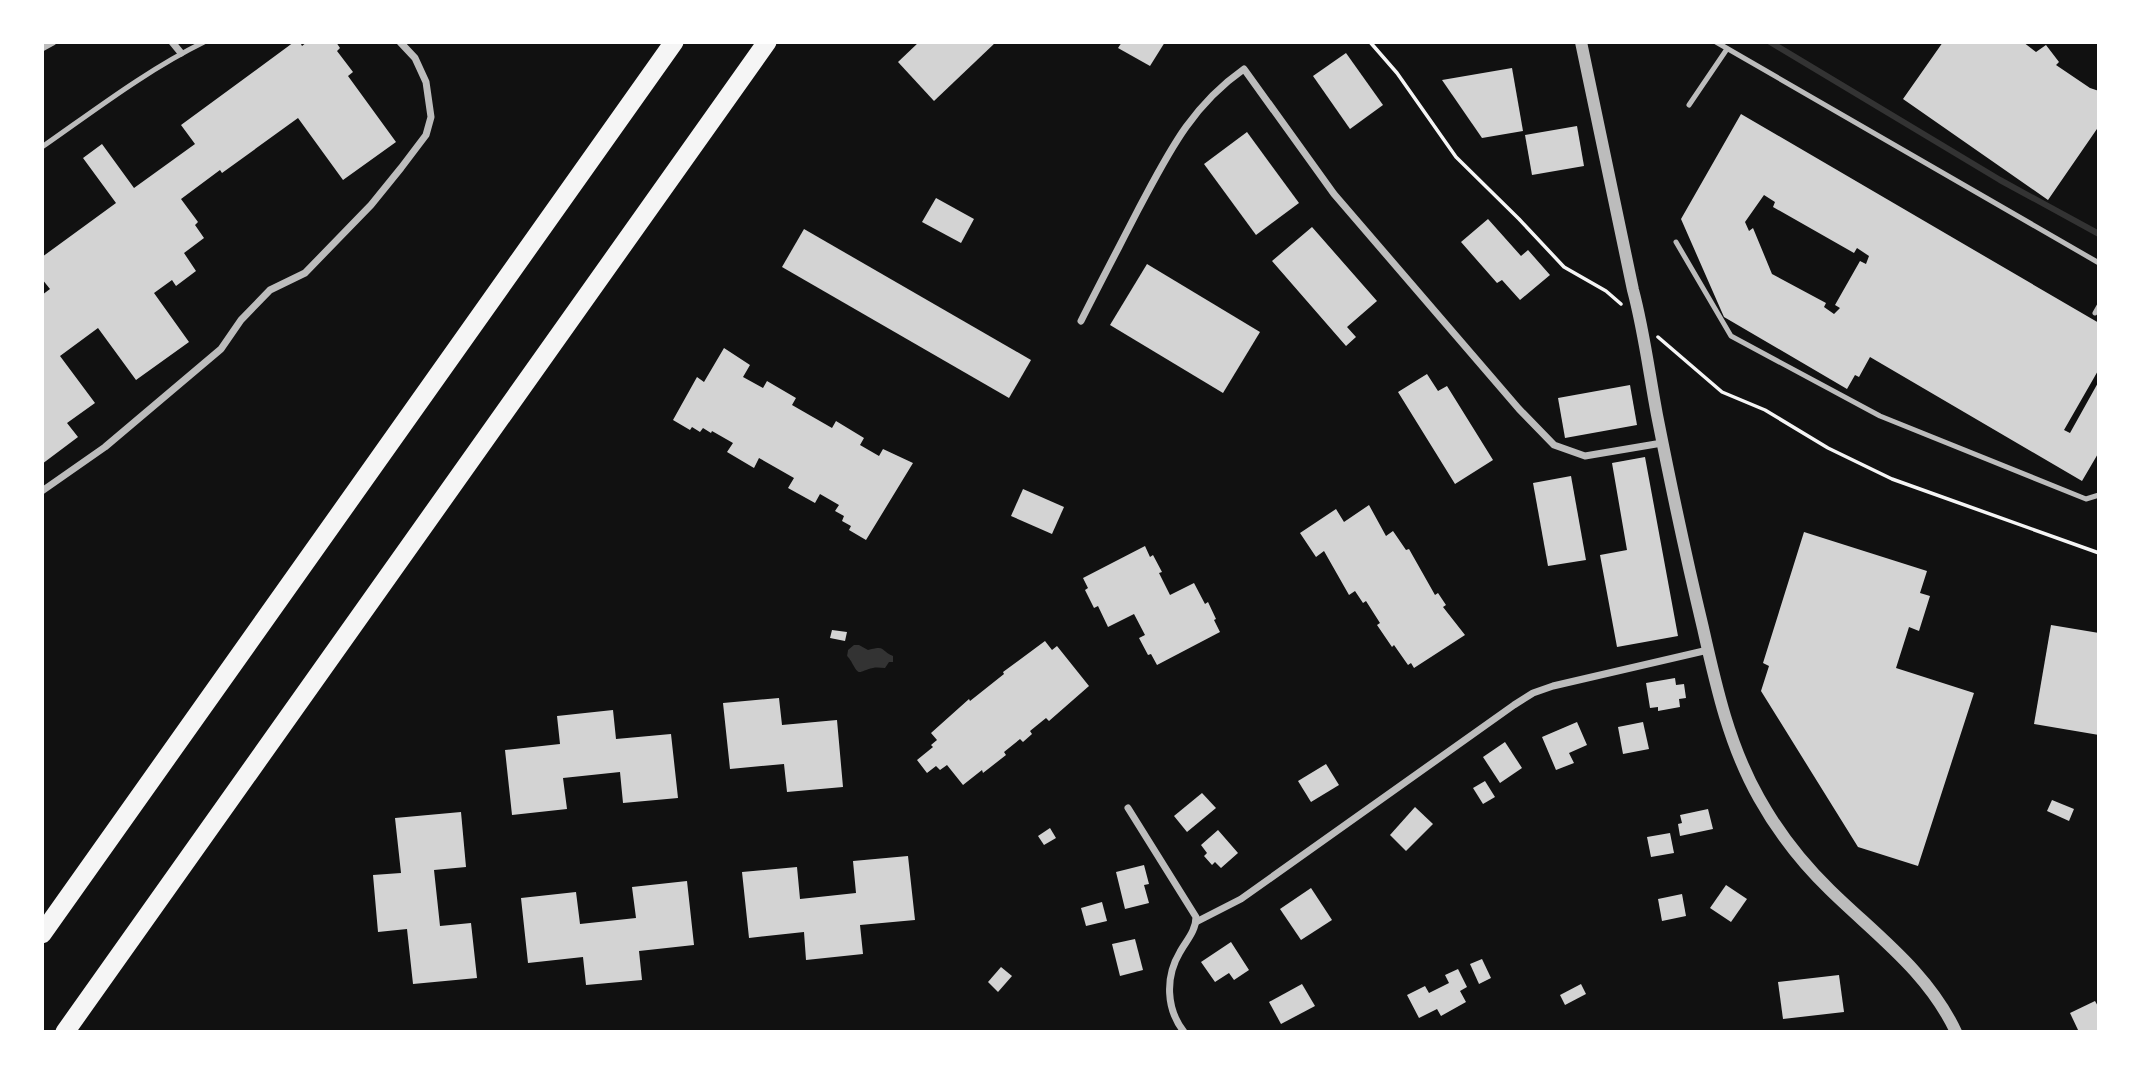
<svg xmlns="http://www.w3.org/2000/svg" width="2141" height="1074" font-family="'Exo 2',sans-serif">
<rect width="100%" height="100%" fill="#111"/>
<!-- water -->
<path fill="#333" d="M854 645H859L868 650C887 645 879 650 893 656V662H889L885 668C881 668 877 667 873 668 858 671 860 678 851 661 846 653 847 659 848 650Z"/>
<g fill="none" stroke-linecap="round" stroke-linejoin="round">
<!-- stream -->
<polyline stroke="#333" stroke-width="6" points="1770,42 2000,180 2099,234"/>
</g>
<!-- building -->
<g fill="#d3d3d3" fill-rule="evenodd">
<polygon points="294,42 300,42 302,46 307,42 336,42 340,48 337,51 353,72 348,76 396,142 343,180 298,118 222,173 220,170 181,199 198,222 195,225 204,238 184,253 196,271 176,286 172,280 154,293 189,342 136,380 98,328 60,356 95,403 67,423 78,437 42,464 42,295 50,289 42,279 42,257 116,203 83,158 102,144 134,188 195,144 181,125"/>
<polygon points="919,42 996,42 934,101 898,62"/>
<polygon points="1122,42 1165,42 1150,66 1118,48"/>
<polygon points="1943,42 2023,42 2036,52 2046,45 2059,62 2056,65 2090,88 2099,91 2099,126 2048,200 1903,99"/>
<polygon points="1346,53 1383,105 1350,129 1313,76"/>
<polygon points="1512,68 1523,131 1482,138 1442,80"/>
<path d="M1741 114 2099 323V369L2064 430 2070 433 2099 381V452L2082 481 1870 357 1859 377 1855 375 1847 389 1724 317 1681 219ZM1764 195 1775 202 1773 207 1854 253 1857 248 1869 256 1866 264 1860 261 1835 305 1840 308 1834 314 1824 307 1826 303 1772 274 1753 228 1749 231 1745 222Z"/>
<polygon points="1577,126 1584,166 1532,175 1525,135"/>
<polygon points="1247,132 1299,203 1256,235 1204,164"/>
<polygon points="936,198 974,219 961,243 922,222"/>
<polygon points="1488,219 1521,256 1528,250 1550,275 1520,300 1502,280 1497,283 1461,242"/>
<polygon points="1312,227 1377,301 1347,327 1356,337 1346,346 1272,261"/>
<polygon points="804,229 1031,360 1009,398 782,267"/>
<polygon points="1147,264 1260,332 1223,393 1110,325"/>
<polygon points="724,348 750,365 743,377 763,388 767,381 796,398 792,405 832,428 836,421 864,438 860,445 879,456 883,449 913,463 866,540 849,530 851,526 842,521 844,516 835,511 839,505 820,494 815,503 788,488 794,478 759,458 754,468 727,452 733,443 712,431 711,433 703,428 700,432 692,427 690,430 673,420 697,377 704,382"/>
<polygon points="1427,374 1438,391 1447,386 1493,460 1455,484 1398,392"/>
<polygon points="1630,385 1637,425 1565,438 1558,398"/>
<polygon points="1645,457 1678,636 1617,647 1600,555 1627,550 1612,463"/>
<polygon points="1571,476 1586,560 1548,566 1533,483"/>
<polygon points="1023,489 1064,507 1052,534 1011,516"/>
<polygon points="1369,505 1386,536 1393,531 1406,550 1409,549 1435,595 1438,593 1446,605 1443,607 1465,635 1414,668 1411,663 1408,665 1394,645 1392,647 1377,625 1380,623 1366,601 1363,603 1355,591 1349,595 1324,551 1316,557 1300,533 1336,509 1344,522"/>
<polygon points="1804,532 1927,571 1920,593 1930,596 1919,631 1909,627 1896,668 1974,693 1918,866 1858,847 1761,691 1769,666 1763,663"/>
<polygon points="1145,546 1150,557 1153,555 1162,572 1159,573 1170,595 1194,583 1205,604 1208,602 1216,619 1214,620 1220,632 1157,665 1151,654 1148,655 1139,638 1145,635 1134,614 1108,627 1098,606 1094,608 1085,590 1088,588 1083,578"/>
<polygon points="2051,625 2099,633 2099,735 2034,724"/>
<polygon points="832,630 847,632 845,641 830,638"/>
<polygon points="1045,641 1052,650 1057,646 1089,686 1049,721 1046,718 1030,731 1032,734 1023,742 1020,739 1004,752 1006,755 983,773 982,770 963,785 947,765 940,770 936,766 927,773 917,760 933,747 931,745 937,740 931,733 969,699 970,701 1004,674 1003,672"/>
<polygon points="1675,678 1676,685 1684,684 1686,698 1679,699 1680,707 1658,711 1658,707 1650,708 1646,683"/>
<polygon points="779,698 782,725 837,720 843,787 787,792 784,764 730,769 723,703"/>
<polygon points="613,710 616,739 671,734 678,798 623,803 620,772 563,778 567,809 512,815 505,750 560,744 557,716"/>
<polygon points="1577,722 1587,745 1569,753 1574,763 1556,770 1542,737"/>
<polygon points="1643,722 1649,749 1623,754 1618,727"/>
<polygon points="1505,742 1522,768 1500,783 1483,757"/>
<polygon points="1326,764 1339,785 1311,802 1298,781"/>
<polygon points="1485,781 1495,797 1483,804 1473,788"/>
<polygon points="1202,793 1216,808 1187,832 1174,816"/>
<polygon points="2052,800 2074,809 2069,821 2047,811"/>
<polygon points="1415,807 1433,824 1406,851 1390,835"/>
<polygon points="1708,809 1713,829 1680,836 1678,824 1682,823 1680,815"/>
<polygon points="461,812 466,867 434,870 440,926 471,923 477,978 413,984 407,929 378,932 373,875 401,873 395,818"/>
<polygon points="1050,828 1056,838 1044,845 1038,836"/>
<polygon points="1218,830 1238,853 1221,868 1215,862 1212,865 1204,856 1207,853 1201,845"/>
<polygon points="1670,833 1674,853 1651,857 1647,837"/>
<polygon points="908,856 915,920 860,925 863,954 806,960 804,932 749,938 742,872 797,867 800,899 856,893 853,861"/>
<polygon points="1144,865 1149,884 1144,885 1149,903 1125,909 1116,872"/>
<polygon points="687,881 694,945 639,951 642,980 586,985 583,957 528,963 521,898 576,892 580,924 636,918 632,887"/>
<polygon points="1726,885 1747,899 1731,922 1710,908"/>
<polygon points="1311,888 1332,920 1301,940 1280,909"/>
<polygon points="1682,894 1686,916 1662,921 1658,899"/>
<polygon points="1102,902 1107,921 1086,926 1081,908"/>
<polygon points="1135,939 1143,970 1120,976 1112,944"/>
<polygon points="1231,942 1249,970 1234,980 1229,973 1215,982 1201,962"/>
<polygon points="1482,959 1491,978 1479,984 1470,964"/>
<polygon points="1001,967 1012,976 998,992 988,982"/>
<polygon points="1458,969 1467,987 1460,991 1466,1002 1441,1016 1437,1009 1419,1018 1407,995 1425,986 1429,993 1449,983 1445,975"/>
<polygon points="1839,975 1844,1012 1783,1019 1778,982"/>
<polygon points="1302,984 1315,1006 1281,1024 1269,1002"/>
<polygon points="1581,984 1586,994 1565,1005 1560,995"/>
<polygon points="2095,1001 2099,1008 2099,1032 2079,1032 2070,1013"/>
</g>
<g fill="none" stroke-linecap="round" stroke-linejoin="round">
<!-- path -->
<g stroke="#f5f5f5" stroke-width="3.5">
<polyline points="1370,42 1397,73 1456,157 1519,219 1564,267 1606,291 1621,304"/>
<polyline points="1658,337 1722,392 1765,410 1828,448 1892,479 2099,553"/>
</g>
<!-- service -->
<g stroke="#bcbcbc" stroke-width="5">
<polyline points="1716,42 2099,263"/>
<polyline points="1689,105 1727,49"/>
<path d="M42 147C95 110 147 70 204 42"/>
<polyline points="1676,242 1731,336 1880,416 2086,499 2099,495"/>
<polyline points="2095,313 2099,306"/>
</g>
<!-- minor -->
<g stroke="#bcbcbc" stroke-width="7">
<polyline points="172,42 181,53"/>
<polyline points="42,48 53,42"/>
<path d="M1081 321C1100 283 1119 247 1138 210 1168 154 1190 107 1244 69L1334 194 1519 409 1554 445 1585 456 1662 443"/>
<polyline points="42,491 105,447 221,349 241,320 270,290 305,273 371,205 401,168 426,135 431,117 426,82 415,58 400,42"/>
<path d="M1128 808 1196 917C1196 931 1186 941 1180 952 1165 977 1166 1009 1184 1032"/>
<polyline points="1196,922 1241,899 1514,705 1533,693 1553,686 1708,650"/>
</g>
<!-- tertiary -->
<path stroke="#bcbcbc" stroke-width="12" d="M1581 42 1633 290C1644 331 1649 373 1657 415 1671 486 1686 557 1703 628 1716 686 1729 745 1759 798 1778 832 1802 863 1830 890 1876 935 1928 972 1956 1032"/>
<!-- motorway -->
<g stroke="#f5f5f5" stroke-width="19">
<polyline points="42,934 674,42"/>
<polyline points="65,1032 767,42"/>
</g>
</g>
<!-- border -->
<rect width="2141" height="1074" fill="none" stroke="#ffffff" stroke-width="88"/>
</svg>
